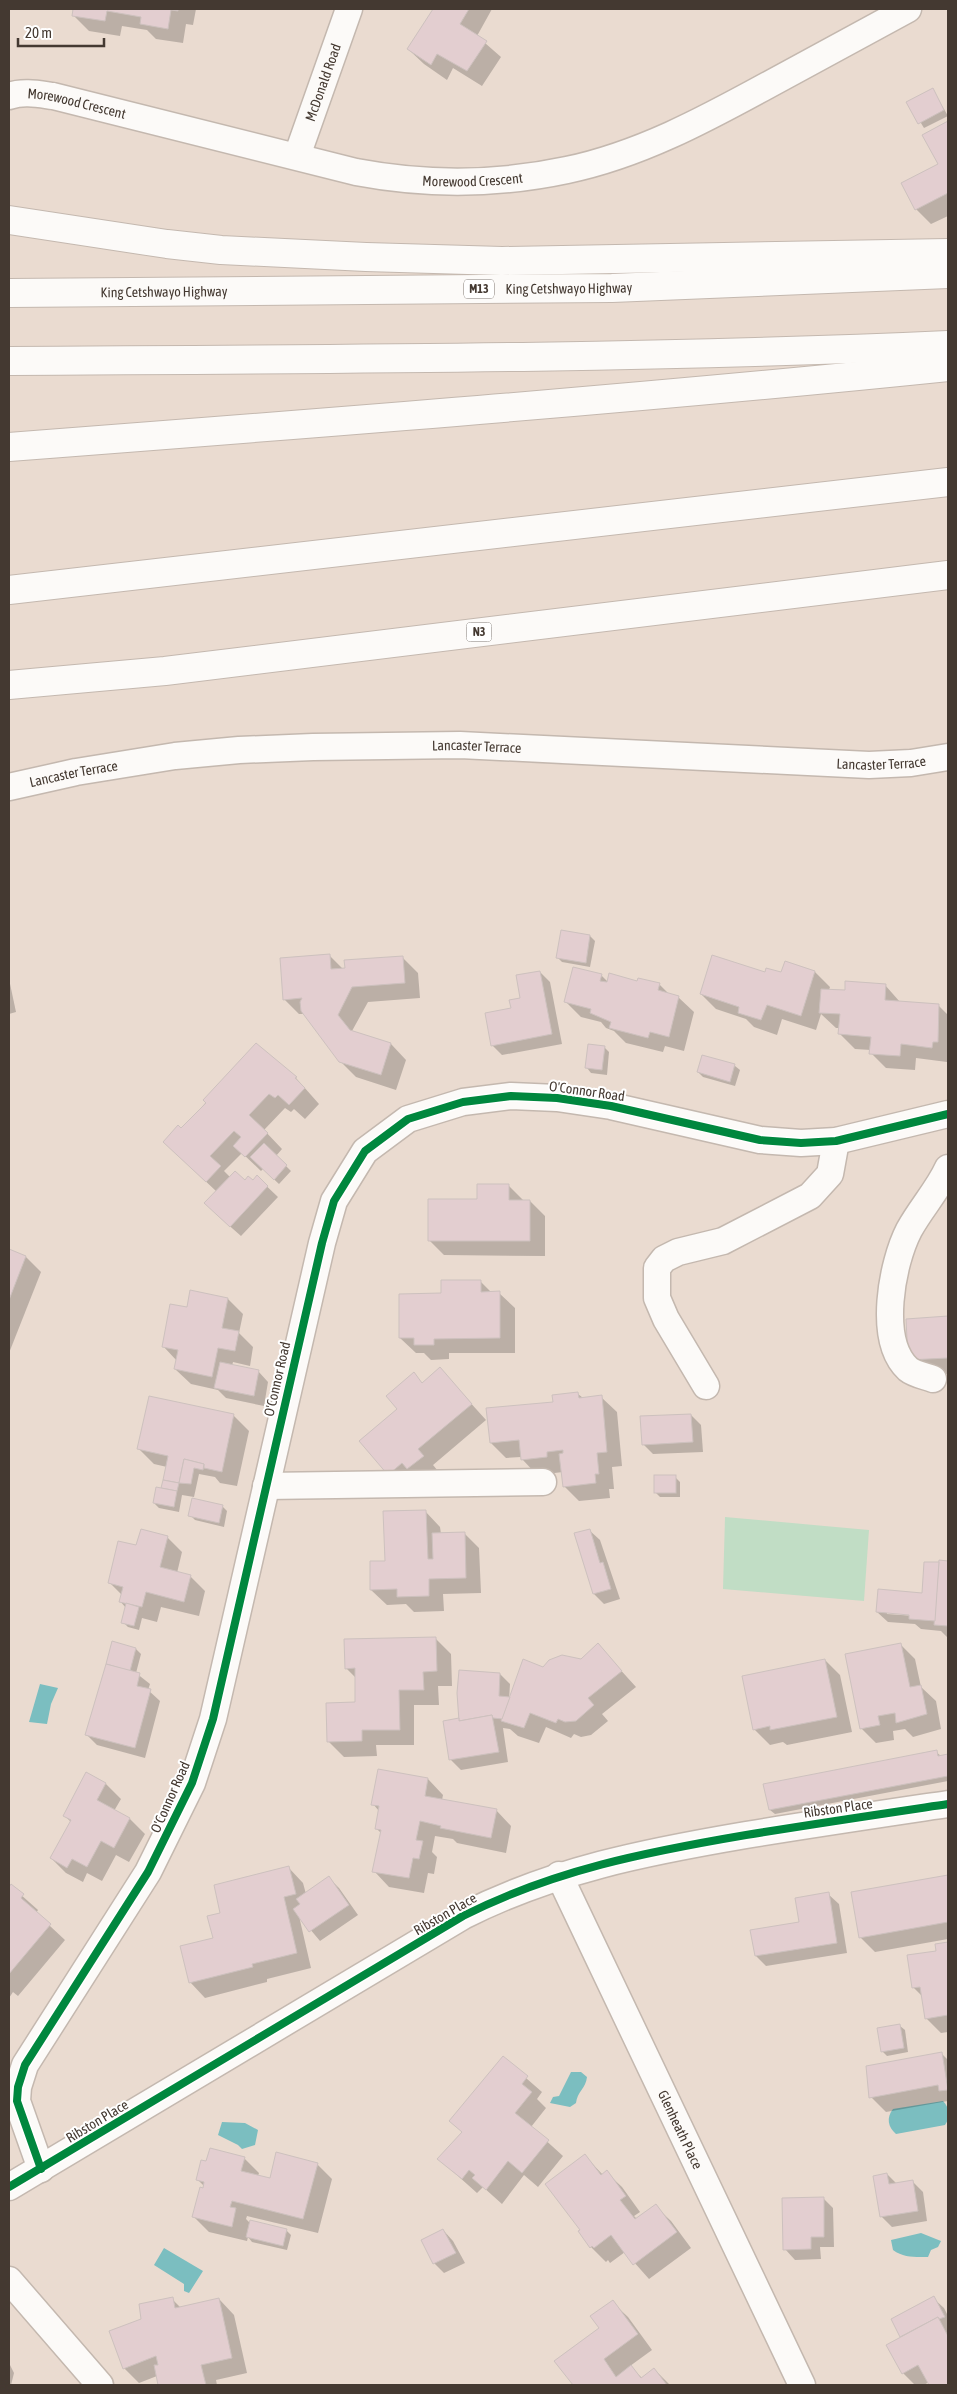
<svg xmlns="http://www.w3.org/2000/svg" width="957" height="2394" font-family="'Asap Condensed',sans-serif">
<rect width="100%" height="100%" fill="#eadbd0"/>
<!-- green -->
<polygon fill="#c1ddc5" points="725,1517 869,1530 864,1601 723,1589"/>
<!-- water -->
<g fill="#7bbec0">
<polygon points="40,1684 58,1688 51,1704 47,1724 29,1722"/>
<path d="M571 2072H581L587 2077C586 2088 577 2092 576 2103L570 2107 550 2103 553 2097 559 2096Z"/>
<path d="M943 2101C950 2108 950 2118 945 2125L896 2134C888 2127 886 2118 893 2109Z"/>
<polygon points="222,2122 245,2123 258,2130 255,2145 242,2149 238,2145 218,2135"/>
<path d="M921 2233 941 2241 938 2247 931 2250 928 2257C915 2257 904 2258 893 2250L891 2240Z"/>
<polygon points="164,2248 203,2271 189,2293 184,2291 184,2284 154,2265"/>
</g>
<!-- shadow -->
<g fill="#0003" fill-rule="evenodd">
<polygon points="75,9 196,9 193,25 186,24 183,43 156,39 147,30 122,26 120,36 89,31 73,15"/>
<polygon points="434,9 492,9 477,36 501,57 482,86 453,68 447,80 424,64 408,49"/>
<polygon points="933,90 948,116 924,128 908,102"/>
<polygon points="948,123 948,216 931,224 916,209 939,165 924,135"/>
<polygon points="590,936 595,941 590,967 562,962 557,957"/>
<polygon points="329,955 344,970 403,958 418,973 420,998 368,1002 352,1031 391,1044 406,1060 396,1090 356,1077 340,1061 305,1014 299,1014 284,999"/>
<polygon points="786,963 815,972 830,987 829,990 846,992 885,985 900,1002 938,1005 948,1015 947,1062 916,1058 915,1070 886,1068 871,1053 871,1050 855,1049 840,1034 840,1028 836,1028 821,1014 816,1030 782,1019 777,1035 754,1027 746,1019 716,1009 701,994 766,974 782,974"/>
<polygon points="540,972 550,982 562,1044 502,1055 492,1045 512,1009 522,999"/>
<polygon points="601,975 608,982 659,984 669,994 678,997 694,1012 684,1051 665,1046 663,1052 626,1043 614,1031 606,1028 601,1022 581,1017 566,1002"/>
<polygon points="9,979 16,1012 9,1014"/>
<polygon points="256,1044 296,1078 319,1104 305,1119 294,1109 291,1112 285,1108 264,1130 282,1149 276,1156 291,1171 279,1184 263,1169 261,1171 242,1153 224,1171 231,1178 245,1182 253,1182 257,1177 278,1197 241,1236 216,1214 217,1192 164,1142 182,1130"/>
<polygon points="604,1047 609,1052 607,1075 591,1073 587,1068"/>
<polygon points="703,1056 735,1066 740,1070 735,1086 703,1077 698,1072"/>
<polygon points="508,1185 524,1201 530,1201 545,1216 545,1256 444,1255 429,1240 478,1200"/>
<polygon points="9,1250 26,1257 41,1272 9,1353"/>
<polygon points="480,1281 492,1293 499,1293 515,1308 515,1353 449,1353 449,1359 431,1360 424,1353 416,1353 400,1338 442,1294"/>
<polygon points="228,1299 243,1314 239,1333 253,1347 250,1366 233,1362 232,1366 258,1371 268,1382 264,1406 226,1398 218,1390 191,1384 175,1369 177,1361 163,1346 188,1309"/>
<polygon points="948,1318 948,1374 924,1375 909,1360 907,1320"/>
<polygon points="440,1369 486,1420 433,1465 438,1471 389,1474 399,1409 413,1374 423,1384"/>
<polygon points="578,1394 583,1398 601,1397 617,1412 622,1466 612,1467 614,1489 609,1489 610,1498 579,1501 564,1486 563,1472 537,1475 522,1459 521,1457 506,1458 491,1443 554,1403"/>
<polygon points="233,1415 249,1431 237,1486 220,1483 215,1477 199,1474 194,1497 182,1495 179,1512 159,1508 154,1503 162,1489 167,1467 154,1464 139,1449"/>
<polygon points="691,1415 701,1425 703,1452 653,1454 643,1444"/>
<polygon points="675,1477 680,1482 680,1497 660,1497 655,1492"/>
<polygon points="222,1506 227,1511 224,1527 195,1520 190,1515"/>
<polygon points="425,1511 440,1527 441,1534 464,1533 479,1548 481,1593 443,1594 444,1611 414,1612 406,1604 387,1605 371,1590 386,1562"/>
<polygon points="589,1530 600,1540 620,1599 604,1604 594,1594"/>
<polygon points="167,1537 182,1552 177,1573 190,1576 205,1591 199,1616 161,1607 157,1622 142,1618 139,1630 128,1627 123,1622 126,1608 120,1601 122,1595 109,1582 137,1547"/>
<path d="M940 1562H948V1638L941 1631 921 1629 915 1624 888 1622 877 1612 923 1594ZM887 1612 916 1614 915 1616 887 1614Z"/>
<polygon points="436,1639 451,1654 452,1686 438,1686 439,1705 414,1705 414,1745 376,1745 377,1756 344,1757 328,1741 356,1703 356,1678 346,1668"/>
<polygon points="900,1644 915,1659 921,1687 936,1701 941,1729 913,1737 905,1729 893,1731 894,1740 876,1743 861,1728"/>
<polygon points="598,1645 636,1687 602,1714 608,1721 591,1735 581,1737 574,1734 571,1738 546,1727 539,1743 518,1736 510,1729 503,1728 508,1762 461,1770 451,1760 444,1722 460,1719 500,1674 510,1684 509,1700 543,1668 581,1660"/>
<polygon points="136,1649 141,1654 136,1673 150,1684 148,1690 160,1701 145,1758 97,1745 87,1735"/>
<polygon points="825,1660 840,1675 852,1732 787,1745 783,1742 770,1745 754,1729"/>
<polygon points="936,1752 941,1756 948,1755 948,1781 775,1814 770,1810"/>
<polygon points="87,1774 106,1784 121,1799 114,1811 130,1819 145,1834 129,1862 116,1855 102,1881 87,1873 83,1882 66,1873 51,1858 71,1822 64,1815"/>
<polygon points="428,1779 443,1795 442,1800 496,1810 511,1826 506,1853 457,1843 453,1839 435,1836 432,1852 437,1857 434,1874 428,1873 424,1893 389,1887 374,1871 381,1833 376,1828 379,1811 373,1804"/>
<polygon points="288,1867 303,1883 306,1894 329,1878 339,1888 358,1915 320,1941 299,1916 311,1968 267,1979 267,1982 205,1998 190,1982 214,1939 222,1914"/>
<polygon points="948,1876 948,1939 875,1952 860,1937 852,1893"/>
<polygon points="11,1886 38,1910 36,1913 65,1940 18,1996 13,1992 9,1998 9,1889"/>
<polygon points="828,1894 839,1904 847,1953 766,1966 756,1956 800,1923"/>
<polygon points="948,1943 948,2032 941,2033 926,2018 922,1996 913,1987 937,1952 936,1945"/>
<polygon points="900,2026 905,2030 908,2052 887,2056 882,2051"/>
<polygon points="942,2054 948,2060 948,2101 886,2112 871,2097"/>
<polygon points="503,2058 542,2092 537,2099 546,2108 531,2127 563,2156 538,2187 524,2175 502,2204 483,2187 477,2193 439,2159 463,2133"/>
<polygon points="585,2156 603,2175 606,2172 622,2187 640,2212 634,2216 637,2219 655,2206 671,2221 691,2248 649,2279 625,2252 610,2263 608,2260 606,2262 591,2247 581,2231"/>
<polygon points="244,2158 259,2173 258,2176 271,2180 317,2164 332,2179 318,2233 247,2216 246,2219 251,2224 286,2230 291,2235 287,2250 252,2242 248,2237 247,2241 209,2232 194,2217 205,2187 197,2179 207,2163"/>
<polygon points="887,2174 897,2184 913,2182 923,2192 927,2221 892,2227 881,2216"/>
<polygon points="823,2198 833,2208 834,2247 820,2247 821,2259 795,2260 785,2249"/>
<polygon points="443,2230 453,2241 465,2263 444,2273 434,2263"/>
<polygon points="933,2298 944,2308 948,2316 948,2385 931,2385 929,2382 924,2385 915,2385 903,2373 901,2336"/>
<polygon points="172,2299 181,2308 219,2299 234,2315 247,2373 216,2380 217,2385 159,2385 157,2376 139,2383 124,2368 143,2320"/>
<polygon points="612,2302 628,2317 652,2350 630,2366 642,2378 654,2369 670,2385 574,2385 556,2361 601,2328"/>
<polygon points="9,2363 14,2373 11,2385 9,2385"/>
</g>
<!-- building -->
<g fill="#e3ced0" stroke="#cdc1be">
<polygon points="73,9 178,9 178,11 171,10 168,29 140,24 141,17 107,11 105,21 72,16"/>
<polygon points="433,9 469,9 460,24 487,41 467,71 437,54 431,65 407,49"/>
<polygon points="933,88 944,110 918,124 906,102"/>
<polygon points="948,121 948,193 915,210 901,183 938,164 922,135"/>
<polygon points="561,930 590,935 586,963 556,958"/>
<polygon points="330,954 331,969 345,968 344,960 403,956 405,983 352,987 338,1015 350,1030 391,1043 381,1075 339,1062 301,1011 300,1002 302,998 283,1000 280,958"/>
<polygon points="712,955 765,972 766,968 781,972 785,961 815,971 801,1016 767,1005 761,1020 738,1013 739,1007 700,994"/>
<polygon points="573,967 602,974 600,981 607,982 609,973 637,981 638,978 660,983 658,990 679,996 669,1037 650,1032 648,1038 609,1028 611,1022 590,1013 591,1009 564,1002"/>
<polygon points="540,971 552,1034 491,1046 485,1013 511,1008 509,1000 520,998 516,975"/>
<polygon points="845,981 886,984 885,1000 939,1004 938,1042 933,1042 932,1048 901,1044 900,1056 869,1054 871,1037 838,1034 840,1014 819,1013 821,989 845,990"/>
<polygon points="256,1043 297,1077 295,1078 305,1088 289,1105 278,1095 275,1098 269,1094 249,1115 268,1133 245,1157 233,1146 241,1137 234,1131 210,1156 221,1166 206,1182 163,1142 178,1125 181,1128 206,1103 203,1100"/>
<polygon points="588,1044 605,1046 602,1070 585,1068"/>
<polygon points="702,1055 735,1064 730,1082 697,1072"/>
<polygon points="264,1143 287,1165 274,1180 250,1157"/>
<polygon points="235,1171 245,1180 248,1176 253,1180 257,1175 268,1186 230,1227 204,1203"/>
<polygon points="477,1184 509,1184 509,1200 530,1200 530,1241 428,1241 428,1199 477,1199"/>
<polygon points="9,1249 26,1256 9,1300"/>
<polygon points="441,1280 481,1280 481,1292 500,1291 500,1338 434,1339 434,1345 414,1345 414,1338 399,1338 399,1294 441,1293"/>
<polygon points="190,1290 228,1298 222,1328 239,1331 235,1351 218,1348 212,1377 174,1369 178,1350 162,1347 170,1304 187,1307"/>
<polygon points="948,1316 948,1358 908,1360 906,1319"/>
<polygon points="220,1362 259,1370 254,1396 214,1388"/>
<polygon points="440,1367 472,1404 418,1449 424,1456 407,1469 402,1463 388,1475 359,1441 397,1409 386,1396 414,1372 422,1383"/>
<polygon points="578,1392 579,1398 602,1395 607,1452 597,1453 599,1474 595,1474 596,1483 563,1487 559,1454 563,1453 563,1450 547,1452 547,1457 521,1460 519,1440 490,1443 486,1408 553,1402 552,1395"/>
<polygon points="149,1396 234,1414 222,1472 204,1468 204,1464 184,1459 179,1483 163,1480 168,1456 137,1449"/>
<polygon points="691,1414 693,1442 642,1445 640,1416"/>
<polygon points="184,1459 204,1464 203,1470 194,1468 191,1484 179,1483"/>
<rect x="654" y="1475" width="22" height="18"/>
<polygon points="163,1480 179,1483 177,1491 161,1488"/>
<polygon points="156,1487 177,1491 174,1507 153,1503"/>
<polygon points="192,1498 223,1505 219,1523 188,1516"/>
<polygon points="426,1510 428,1559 433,1559 432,1533 465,1532 466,1578 429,1579 429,1596 397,1597 397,1589 370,1590 370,1561 385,1561 383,1511"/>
<polygon points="141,1529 168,1536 160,1567 191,1575 184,1602 146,1592 142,1607 119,1602 123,1587 108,1583 118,1541 136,1545"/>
<polygon points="590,1529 600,1563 603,1562 611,1589 593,1594 574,1533"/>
<polygon points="939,1560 948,1561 948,1626 934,1625"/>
<polygon points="924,1562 939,1562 935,1621 909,1619 909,1615 876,1612 878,1589 922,1593"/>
<polygon points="126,1603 139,1607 134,1626 121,1623"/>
<polygon points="436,1637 437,1671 423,1672 424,1690 399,1690 400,1730 362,1730 362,1741 327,1742 326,1703 355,1702 355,1668 345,1669 344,1639"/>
<polygon points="112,1641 136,1648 130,1671 106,1664"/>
<polygon points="598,1643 622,1671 588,1698 594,1705 576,1721 565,1722 558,1719 556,1723 530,1713 524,1728 501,1721 523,1659 543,1667 549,1660 562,1655 581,1659"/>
<polygon points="901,1643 910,1687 921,1685 927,1714 896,1723 895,1713 878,1716 880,1725 860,1729 845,1654"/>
<polygon points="825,1659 837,1717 770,1730 770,1726 753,1730 742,1676"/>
<polygon points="106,1664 140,1673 137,1686 151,1689 135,1748 85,1735"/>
<polygon points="459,1670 500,1673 499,1696 510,1697 502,1719 493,1718 492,1715 459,1721 457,1693"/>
<polygon points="492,1715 499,1752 449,1760 443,1721 459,1718 459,1721"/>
<polygon points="937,1750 938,1756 948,1754 948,1776 769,1810 763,1784"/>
<polygon points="378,1769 428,1778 425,1796 497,1809 491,1838 440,1828 441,1826 420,1821 416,1840 423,1841 419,1859 413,1858 409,1878 372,1872 381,1830 375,1829 379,1806 371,1805"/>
<polygon points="86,1772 106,1783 97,1800 130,1818 114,1848 101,1841 87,1867 72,1859 67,1868 50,1858 71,1820 63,1816"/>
<polygon points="289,1866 296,1894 284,1897 297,1953 252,1964 253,1967 189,1983 180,1946 213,1938 207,1916 220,1913 214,1885"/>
<polygon points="948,1875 948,1922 859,1938 851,1892"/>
<polygon points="329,1876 349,1905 309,1932 293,1909 300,1904 296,1899"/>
<polygon points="11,1884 24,1894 21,1898 51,1924 9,1974 9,1887"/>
<polygon points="829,1892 837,1943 755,1956 750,1930 799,1922 795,1898"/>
<polygon points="948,1942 948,2015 925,2019 920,1987 912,1988 907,1955 936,1951 935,1944"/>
<polygon points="900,2024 904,2048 881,2052 877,2028"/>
<polygon points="942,2052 948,2090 939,2091 938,2085 869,2098 866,2066"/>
<polygon points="503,2056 528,2076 522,2084 532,2092 515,2113 549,2140 522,2173 508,2161 486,2190 472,2178 475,2175 469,2170 462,2179 437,2159 462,2132 449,2121"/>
<polygon points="210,2148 245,2157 241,2171 270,2178 276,2152 318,2163 303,2219 232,2201 230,2207 236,2208 232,2227 192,2217 200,2187 203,2188 204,2182 196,2180 201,2160 206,2161"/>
<polygon points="585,2154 601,2175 607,2170 626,2196 620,2200 635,2219 656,2204 677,2232 633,2265 611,2235 594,2248 592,2246 590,2248 578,2231 580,2230 545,2184"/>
<polygon points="887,2173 889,2184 913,2180 918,2211 880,2217 873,2176"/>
<polygon points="824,2197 824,2237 811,2237 811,2249 783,2250 782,2198"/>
<polygon points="250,2220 287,2229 283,2246 246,2237"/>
<polygon points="443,2229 456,2253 433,2264 421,2240"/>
<polygon points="934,2296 945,2317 939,2319 938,2317 900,2337 891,2319"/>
<polygon points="173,2297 175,2308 219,2298 232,2358 201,2365 206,2385 158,2385 154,2365 158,2365 156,2356 123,2369 109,2331 141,2319 139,2304"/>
<polygon points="613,2300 638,2334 604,2359 616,2377 631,2365 641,2378 654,2368 667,2385 573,2385 554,2361 599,2328 590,2316"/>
<polygon points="938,2317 948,2336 948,2385 929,2385 918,2365 902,2374 886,2345"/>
</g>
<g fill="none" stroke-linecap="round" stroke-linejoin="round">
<!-- street casing -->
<g stroke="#c4b8af" stroke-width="29">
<g id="street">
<path id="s1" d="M9 96C23 91 38 94 53 96L356 172C425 185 497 185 567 170 639 155 704 120 768 85 815 59 862 34 908 9"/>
<path id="s2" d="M297 156 349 9"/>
<path id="s3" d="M9 787 76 772 175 756 239 750 313 747 460 745 869 765 911 763 948 757"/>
<path d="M933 1379C925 1376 914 1374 908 1369 877 1340 892 1263 909 1230 921 1208 938 1190 948 1168"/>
<polyline points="706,1386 666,1319 657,1298 657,1268 664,1259 678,1252 723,1241 810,1196 830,1174 836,1141"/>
<polyline points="266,1486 543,1482"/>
<path id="s4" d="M559 1875 802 2385"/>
<polyline points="41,2169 17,2101 18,2087 25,2065 148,1872 192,1783 213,1719 322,1243 334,1201 365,1151 408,1119 463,1102 511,1096 557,1098 611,1106 760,1140 801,1143 836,1141 948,1114"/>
<path d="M9 2187 463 1916C554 1870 646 1852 746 1835 813 1824 881 1814 948 1804"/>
<polyline points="9,2280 100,2385"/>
</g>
</g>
<!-- highway casing -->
<g stroke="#c4b8af" stroke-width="30">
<g id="highway">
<polyline points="9,220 167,244 221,250 366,257 502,261 948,253"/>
<path id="s5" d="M9 293 612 288 948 274"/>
<path d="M9 361C322 359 635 359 948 345"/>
<path d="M9 447C322 423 635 399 948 367"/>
<polyline points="9,590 948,482"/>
<polyline points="9,685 165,671 948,575"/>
</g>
</g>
<!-- street -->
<use href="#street" stroke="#fcfaf8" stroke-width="26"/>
<!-- highway -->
<use href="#highway" stroke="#fcfaf8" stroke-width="28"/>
<!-- cycleway casing -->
<g stroke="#fff" stroke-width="11">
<g id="cycleway">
<polyline points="41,2169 17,2101 18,2087 25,2065 148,1872 192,1783 213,1719 322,1243 334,1201 365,1151 408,1119 463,1102 511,1096 557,1098 611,1106 760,1140 801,1143 836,1141 948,1114"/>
<path d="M9 2187 463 1916C554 1870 646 1852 746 1835 813 1824 881 1814 948 1804"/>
</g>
</g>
<!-- cycleway -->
<use href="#cycleway" stroke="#00873e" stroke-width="8"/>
</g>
<g text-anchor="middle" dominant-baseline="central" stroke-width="4" stroke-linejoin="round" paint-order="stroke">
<!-- shield labels -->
<g fill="#fff" stroke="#7c746f" stroke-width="1">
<rect x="464" y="279.5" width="30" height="19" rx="4"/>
<rect x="466.5" y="622.5" width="25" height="19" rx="4"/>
</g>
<g font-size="12" font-weight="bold" fill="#443931">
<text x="479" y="289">M13</text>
<text x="479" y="632">N3</text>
</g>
<!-- street labels -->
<g font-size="14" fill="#443931" stroke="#fff">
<text stroke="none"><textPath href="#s2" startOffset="78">McDonald Road</textPath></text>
<text stroke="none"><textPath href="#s1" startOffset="69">Morewood Crescent</textPath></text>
<text stroke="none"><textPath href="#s1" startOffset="474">Morewood Crescent</textPath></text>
<text stroke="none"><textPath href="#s5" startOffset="560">King Cetshwayo Highway</textPath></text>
<text stroke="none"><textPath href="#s5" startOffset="155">King Cetshwayo Highway</textPath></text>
<text stroke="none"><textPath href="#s3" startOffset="471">Lancaster Terrace</textPath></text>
<text stroke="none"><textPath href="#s3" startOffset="876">Lancaster Terrace</textPath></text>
<text stroke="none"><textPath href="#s3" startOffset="66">Lancaster Terrace</textPath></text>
<text transform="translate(587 1091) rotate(8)">O'Connor Road</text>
<text transform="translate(277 1379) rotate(-77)">O'Connor Road</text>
<text transform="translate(170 1797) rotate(-66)">O'Connor Road</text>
<text transform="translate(838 1808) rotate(-8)">Ribston Place</text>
<text transform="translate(445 1914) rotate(-30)">Ribston Place</text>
<text transform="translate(97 2121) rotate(-31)">Ribston Place</text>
<text stroke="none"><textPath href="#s4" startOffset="282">Glenheath Place</textPath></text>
</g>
</g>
<!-- border -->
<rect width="957" height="2394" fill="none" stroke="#443931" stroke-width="20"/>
<!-- scale -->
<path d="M18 38v8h86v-8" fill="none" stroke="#443931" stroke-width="2.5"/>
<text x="25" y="38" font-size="15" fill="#443931" stroke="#ffffff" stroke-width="4" paint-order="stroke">20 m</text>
</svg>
